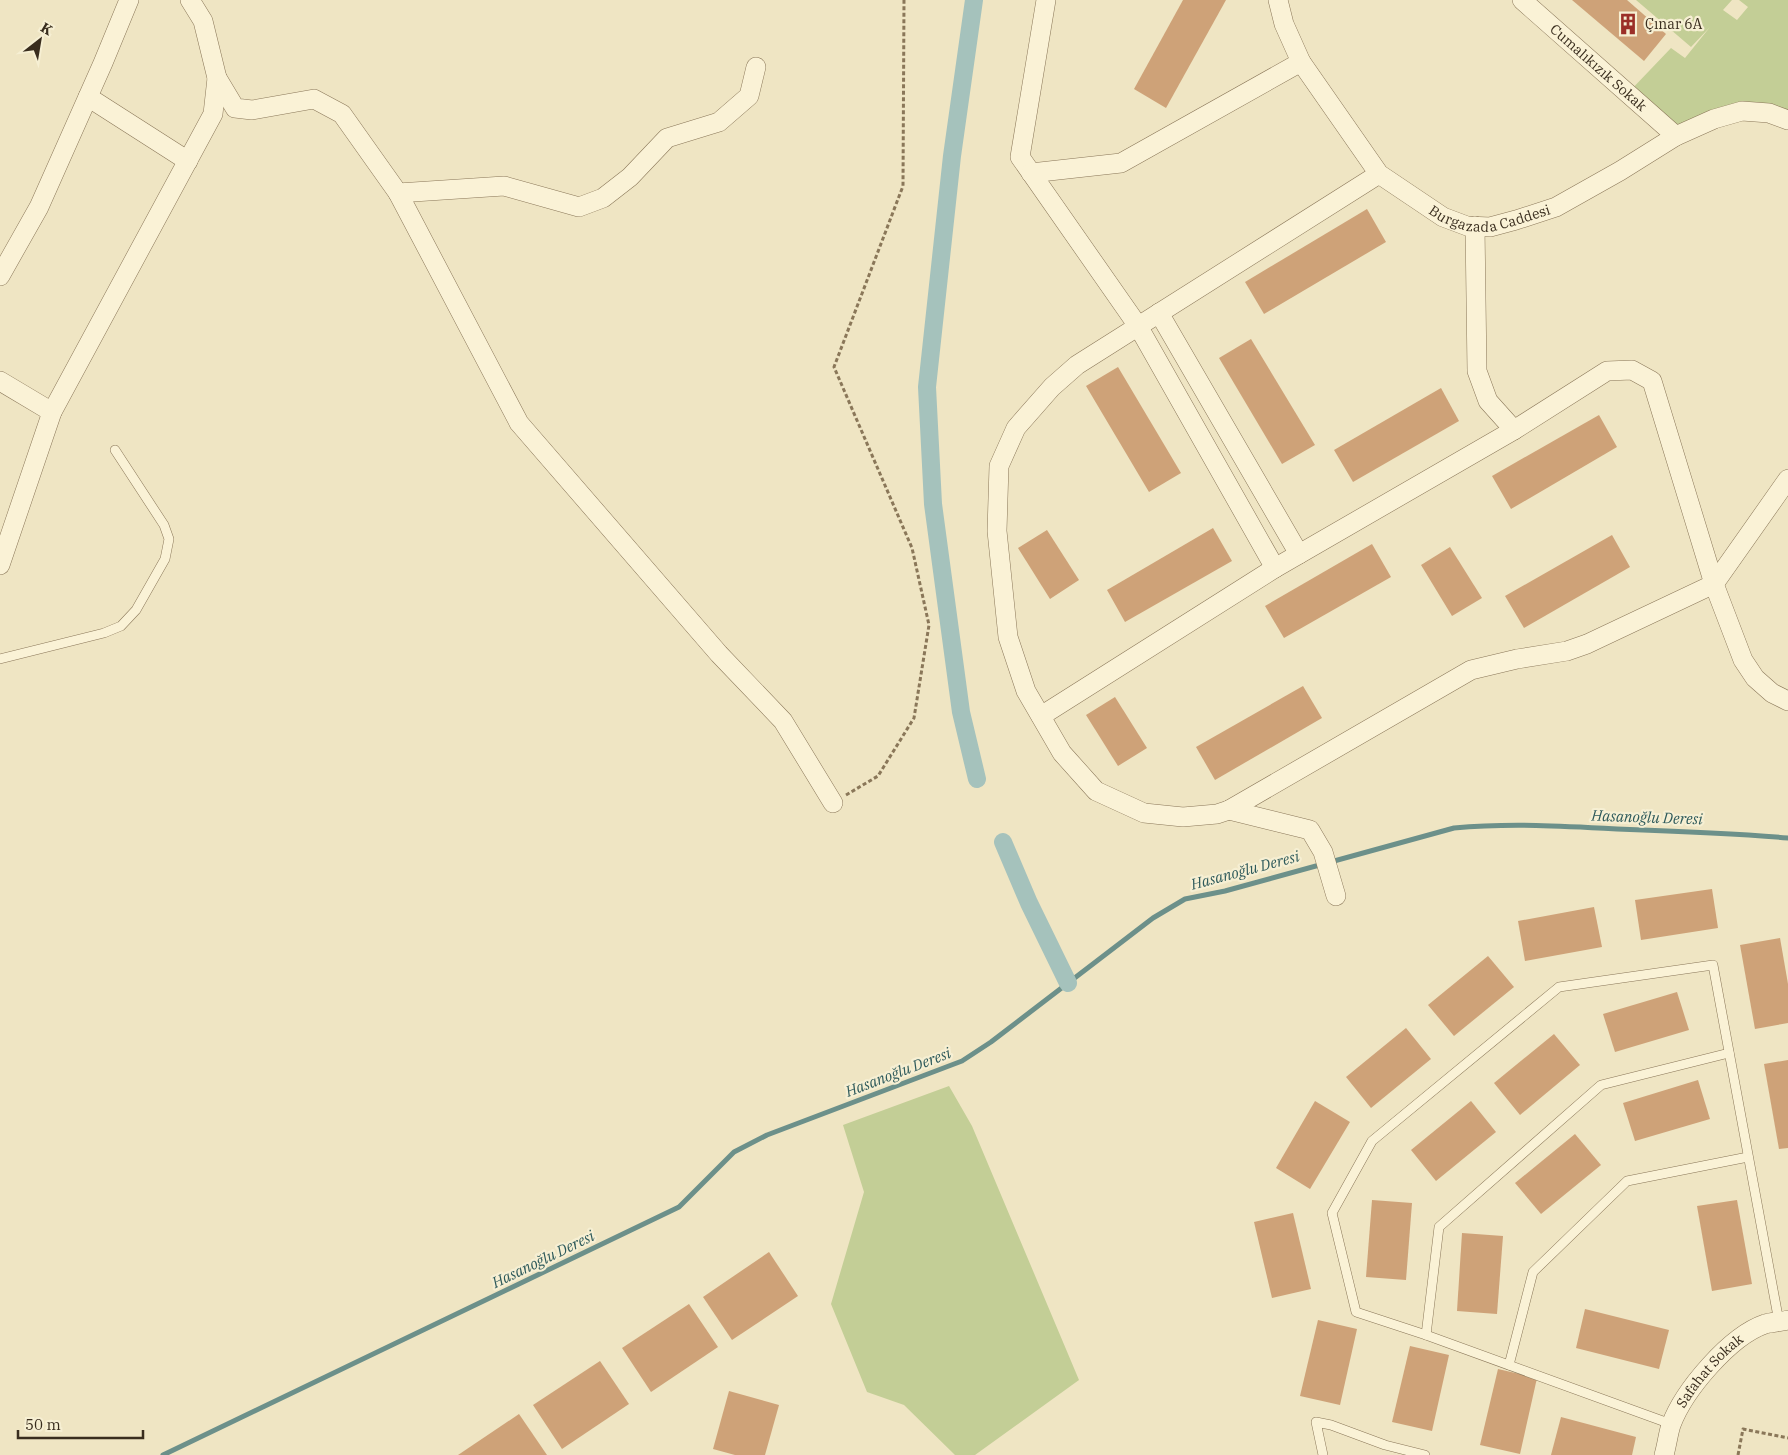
<svg xmlns="http://www.w3.org/2000/svg" width="1788" height="1455" font-family="'IBM Plex Serif',serif">
<rect width="100%" height="100%" fill="#efe5c3"/>
<!-- green -->
<g fill="#c3ce96">
<polygon points="1636,0 1732,0 1723,10 1737,20 1748,7 1739,0 1788,0 1788,120 1769,113 1676,136 1628,93 1671,48 1685,58 1710,27 1691,47"/>
<polygon points="949,1086 972,1126 1079,1380 975,1455 955,1455 904,1405 867,1392 831,1304 864,1192 843,1125"/>
</g>
<g fill="none" stroke-linecap="round" stroke-linejoin="round">
<!-- stream -->
<path stroke="#6c908a" stroke-width="5" d="M163 1455 679 1207 734 1152 767 1135 962 1061 991 1042 1153 918 1185 899 1225 891 1454 828C1509 823 1563 826 1617 829 1674 831 1731 833 1788 838"/>
<!-- canal -->
<g stroke="#a5c2bc" stroke-width="18">
<polyline points="974,0 952,156 927,387 933,504 961,712 977,779"/>
<polyline points="1003,842 1029,903 1068,983"/>
</g>
</g>
<!-- building -->
<g fill="#cea278">
<polygon points="1183,0 1226,0 1166,108 1134,89"/>
<polygon points="1572,0 1627,0 1666,34 1644,61"/>
<polygon points="1367,209 1386,242 1264,314 1245,282"/>
<polygon points="1251,339 1315,445 1282,464 1219,358"/>
<polygon points="1118,367 1181,473 1149,492 1086,386"/>
<polygon points="1441,388 1459,421 1353,482 1334,450"/>
<polygon points="1599,415 1617,447 1511,509 1492,476"/>
<polygon points="1213,528 1232,561 1125,622 1107,590"/>
<polygon points="1047,530 1079,580 1050,599 1018,548"/>
<polygon points="1612,535 1630,567 1524,628 1505,596"/>
<polygon points="1372,544 1391,577 1284,638 1265,606"/>
<polygon points="1450,547 1482,598 1452,616 1421,565"/>
<polygon points="1303,686 1322,718 1215,780 1196,747"/>
<polygon points="1115,697 1147,748 1118,766 1086,715"/>
<polygon points="1712,889 1718,928 1641,940 1635,900"/>
<polygon points="1594,907 1602,947 1525,961 1518,921"/>
<polygon points="1780,938 1788,984 1788,1023 1755,1029 1740,945"/>
<polygon points="1488,956 1514,987 1454,1036 1428,1005"/>
<polygon points="1677,992 1689,1030 1615,1052 1603,1014"/>
<polygon points="1406,1028 1431,1059 1371,1108 1346,1077"/>
<polygon points="1554,1034 1580,1065 1520,1115 1494,1083"/>
<polygon points="1788,1060 1788,1148 1779,1149 1764,1064"/>
<polygon points="1698,1080 1710,1119 1635,1141 1623,1103"/>
<polygon points="1315,1101 1350,1122 1310,1189 1276,1168"/>
<polygon points="1471,1101 1496,1132 1436,1181 1411,1150"/>
<polygon points="1575,1134 1601,1165 1541,1214 1515,1183"/>
<polygon points="1372,1200 1412,1203 1406,1280 1366,1277"/>
<polygon points="1737,1200 1752,1284 1712,1291 1697,1206"/>
<polygon points="1293,1213 1311,1289 1272,1298 1254,1222"/>
<polygon points="1462,1233 1503,1236 1497,1314 1457,1311"/>
<polygon points="769,1252 798,1296 732,1340 703,1297"/>
<polygon points="689,1304 718,1347 651,1392 622,1348"/>
<polygon points="1585,1309 1669,1330 1659,1369 1576,1348"/>
<polygon points="1318,1320 1357,1329 1340,1405 1300,1396"/>
<polygon points="1410,1346 1449,1355 1432,1431 1392,1422"/>
<polygon points="600,1361 629,1404 562,1449 533,1405"/>
<polygon points="1498,1369 1537,1378 1520,1454 1480,1445"/>
<polygon points="729,1391 779,1405 765,1455 735,1455 713,1449"/>
<polygon points="519,1414 547,1455 458,1455"/>
<polygon points="1561,1417 1636,1437 1632,1455 1551,1455"/>
</g>
<g fill="none" stroke-linecap="round" stroke-linejoin="round">
<!-- lane casing -->
<g stroke="#8a7759" stroke-width="10">
<g id="lane">
<polyline points="0,659 104,633 121,626 136,610 165,559 169,539 164,525 115,450"/>
<polyline points="1426,1335 1439,1227 1601,1085 1729,1053"/>
<polyline points="1509,1365 1533,1272 1627,1181 1748,1157"/>
<polyline points="1671,1424 1426,1335 1356,1312 1332,1213 1372,1141 1559,987 1713,965 1779,1322"/>
<polyline points="1323,1455 1316,1422 1331,1425 1385,1445 1425,1455"/>
</g>
</g>
<!-- street casing -->
<g stroke="#8a7759" stroke-width="20">
<g id="street">
<polyline points="1046,0 1020,157 1138,326 1275,568"/>
<path id="s1" d="M1278 0 1284 24 1301 62 1379 174 1443 217 1467 226 1490 227 1516 220 1556 207 1620 171 1676 136 1714 119 1742 111 1769 113 1788 120"/>
<path id="s2" d="M1522 0 1676 136"/>
<polyline points="217,78 235,108 252,110 314,99 342,114 398,193 519,423 719,654 783,721 833,803"/>
<polyline points="88,97 188,161"/>
<polyline points="1031,173 1121,163 1301,62"/>
<polyline points="1379,174 1077,365 1052,387 1016,428 999,466 997,531 1008,637 1026,691 1062,753 1096,791 1144,813 1183,817 1217,814 1229,810 1471,670 1517,659 1567,651 1587,644 1714,584 1788,479"/>
<polyline points="398,193 504,186 579,207 603,198 630,177 667,138 719,122 749,96 756,67"/>
<polyline points="1475,226 1477,371 1488,401 1514,430"/>
<polyline points="0,276 39,207 103,63 129,0"/>
<polyline points="1159,313 1299,554"/>
<polyline points="0,381 52,412"/>
<polyline points="0,565 52,412 213,114 217,78 203,21 190,0"/>
<polyline points="1041,716 1275,568 1514,430 1607,371 1632,370 1652,381 1714,584 1743,660 1755,678 1772,693 1788,701"/>
<polyline points="1229,810 1310,830 1323,852 1336,896"/>
<path id="s3" d="M1664 1455C1667 1445 1668 1434 1671 1425 1684 1390 1730 1336 1765 1324 1772 1322 1781 1322 1788 1320"/>
</g>
</g>
<!-- path -->
<g stroke="#8a7759" stroke-width="3" stroke-dasharray="4 2.5" stroke-linecap="butt">
<polyline points="846,795 878,776 914,718 929,625 912,548 834,367 903,186 904,0"/>
<polyline points="1738,1455 1743,1429 1788,1438"/>
</g>
<!-- lane -->
<use href="#lane" stroke="#faf2d6" stroke-width="9"/>
<!-- street -->
<use href="#street" stroke="#faf2d6" stroke-width="19"/>
</g>
<!-- icons -->
<defs>
<g id="building-bare" transform="scale(1.725)"><path d="M-4-6H4V6H1V3H-1V6H-4ZM-2.5-4.3h1.7v1.8h-1.7ZM.8-4.3h1.7v1.8H.8ZM-2.5-1h1.7V.8h-1.7ZM.8-1h1.7V.8H.8Z" fill="#9b2f28" stroke="#f6efd3" stroke-width="2.5" paint-order="stroke"/></g>
</defs>
<g fill-rule="evenodd">
<use href="#building-bare" x="1628" y="24"/>
</g>
<g text-anchor="middle" dominant-baseline="central" stroke-width="4.5" stroke-linejoin="round" paint-order="stroke">
<!-- poi labels -->
<g font-size="14" fill="#392d1e" stroke="#f6efd3" text-anchor="start">
<text x="1645" y="24">Çınar 6A</text>
</g>
<!-- street labels -->
<g font-size="14" fill="#392d1e" stroke="#f6efd3">
<text stroke="none"><textPath href="#s2" startOffset="102">Cumalıkızık Sokak</textPath></text>
<text stroke="none"><textPath href="#s1" startOffset="328">Burgazada Caddesi</textPath></text>
<text stroke="none"><textPath href="#s3" startOffset="98">Safahat Sokak</textPath></text>
</g>
<!-- water labels -->
<g font-size="15" font-style="italic" fill="#2d595a" stroke="#f6efd3">
<text transform="translate(1647 817) rotate(2)">Hasanoğlu Deresi</text>
<text transform="translate(1245 870) rotate(-15)">Hasanoğlu Deresi</text>
<text transform="translate(898 1072) rotate(-21)">Hasanoğlu Deresi</text>
<text transform="translate(543 1259) rotate(-26)">Hasanoğlu Deresi</text>
</g>
</g>
<!-- north arrow -->
<g transform="translate(40 40) rotate(31)" stroke="#f6efd3" stroke-width="4" paint-order="stroke">
<path d="M0-4L9 19L0 12L-9 19Z" fill="#392d1e"/>
<text y="-8" font-size="14" font-weight="bold" text-anchor="middle" fill="#392d1e">K</text>
</g>
<!-- scale -->
<path d="M18 1430v8h125v-8" fill="none" stroke="#392d1e" stroke-width="2.5"/>
<text x="25" y="1430" font-size="15" fill="#392d1e" stroke="#f6efd3" stroke-width="4" paint-order="stroke">50 m</text>
</svg>
